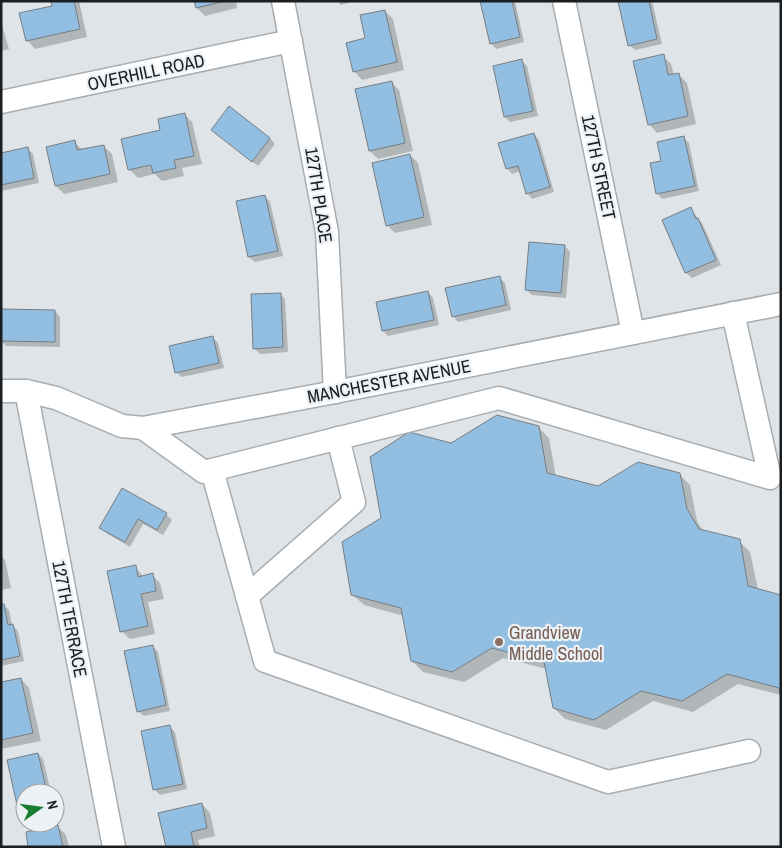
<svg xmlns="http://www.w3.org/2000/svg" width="782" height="848" font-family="'Archivo Narrow',sans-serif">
<rect width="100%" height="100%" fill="#dee4e8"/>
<!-- shadow -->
<g fill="#0003">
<polygon points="52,1 79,1 87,37 35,49 27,40 54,7"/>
<polygon points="195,1 236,1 237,8 205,16 197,8"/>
<polygon points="337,1 356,1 341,5"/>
<polygon points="482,1 515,1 524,42 496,49 491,43"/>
<polygon points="620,1 652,1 662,44 635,50 629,45"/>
<polygon points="385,11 393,19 404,70 362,80 354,71 367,39"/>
<polygon points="1,21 9,49 1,51"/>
<polygon points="663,56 671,64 674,75 678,74 687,83 696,124 657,133 649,124"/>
<polygon points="522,61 527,66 538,116 510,122 505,117"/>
<polygon points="391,82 399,90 413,151 378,159 370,151 357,90"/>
<polygon points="184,114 192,122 202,164 182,168 184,176 162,181 155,174 138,178 129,169 162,131"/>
<polygon points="212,130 270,138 275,144 258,166"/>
<polygon points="534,134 539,140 554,192 532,199 527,193 520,171 512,174 507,168"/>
<polygon points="684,138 689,143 699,191 662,199 657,193 662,162"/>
<polygon points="74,142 83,150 103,146 112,154 118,182 64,194 56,186"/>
<polygon points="27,148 33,154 39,183 1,191 1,154"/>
<polygon points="410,155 418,163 432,225 395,233 387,225"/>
<polygon points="265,196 270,202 283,256 255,262 249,257 237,202"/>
<polygon points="691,209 703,225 721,265 692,278 686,273 664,221"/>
<polygon points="565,246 570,252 566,298 532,295 526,289"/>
<polygon points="499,277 505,283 511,310 458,322 453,316"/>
<polygon points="428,292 433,298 439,325 388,336 383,331"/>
<polygon points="280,294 285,299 288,352 260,354 254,348"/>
<polygon points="55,311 60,317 60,347 6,346 1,341"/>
<polygon points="213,338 218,343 224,368 182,377 176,372"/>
<polygon points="538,427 549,438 556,477 598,488 679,474 690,485 697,521 703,531 739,541 750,552 781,695 738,684 693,712 653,701 606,730 565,719 554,708 547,669 503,658 464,682 423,672 412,661 404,616 364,605 352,594 383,518 451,445"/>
<polygon points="123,489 166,514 172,520 163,535 143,524 130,547 106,533 101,527"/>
<polygon points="1,556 5,560 11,588 1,590"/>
<polygon points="135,567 144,577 152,575 160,583 164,599 148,602 155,634 130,639 121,631"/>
<polygon points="1,605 3,605 9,610 12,625 18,631 24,661 1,666"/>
<polygon points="152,646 158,652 170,711 144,716 138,711"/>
<polygon points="21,679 29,688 41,741 1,749 1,684"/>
<polygon points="169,726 175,732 187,789 160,795 155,790"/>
<polygon points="38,754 43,759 51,793 25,793 25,817 21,813 8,761"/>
<polygon points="202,804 210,813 215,836 198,840 200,847 167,847"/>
<polygon points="58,827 66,835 69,847 30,847"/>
</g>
<!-- building -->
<g fill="#92bfe1" stroke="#787d81">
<polygon points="51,1 74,1 80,29 26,41 19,13 52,6"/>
<polygon points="194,1 226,1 196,8"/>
<polygon points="480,1 512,1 520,37 490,44"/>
<polygon points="618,1 649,1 657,39 628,46"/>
<polygon points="385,10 397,62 353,72 346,43 365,38 360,15"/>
<polygon points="664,54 668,75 679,73 688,116 648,125 633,61"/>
<polygon points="522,59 533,111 504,117 493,66"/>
<polygon points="392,81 405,143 369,151 355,89"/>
<polygon points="229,106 270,138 252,162 211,130"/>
<polygon points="185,113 194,156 174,160 176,168 153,173 151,165 128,170 121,139 160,130 158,119"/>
<polygon points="534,133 550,187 526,194 518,166 506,169 498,143"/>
<polygon points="684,136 695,186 656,194 650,163 661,161 657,142"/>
<polygon points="75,140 77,150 104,145 110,174 55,186 46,147"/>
<polygon points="28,147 34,178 1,185 1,153"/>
<polygon points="410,154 424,217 386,226 372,163"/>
<polygon points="265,195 278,251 248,257 236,201"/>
<polygon points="691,207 696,219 698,218 716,260 685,273 662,220"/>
<polygon points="529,242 565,245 561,293 525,290"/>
<polygon points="500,276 506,305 452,317 445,288"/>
<polygon points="428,291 434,320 382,331 376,302"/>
<polygon points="281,293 283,347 253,349 251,294"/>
<polygon points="1,309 55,310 55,342 1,341"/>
<polygon points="213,336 219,363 175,373 169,346"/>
<polygon points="497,415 539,426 547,473 598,486 638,462 680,473 687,509 699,529 740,539 748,586 781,595 781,698 779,688 727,674 682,701 641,691 594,720 553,708 544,662 492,648 452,672 411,661 401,608 351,595 342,542 381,518 370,457 409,432 451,443"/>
<polygon points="122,488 167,513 157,530 138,519 125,542 99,528"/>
<polygon points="136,565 138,577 153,573 156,591 141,594 148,626 120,632 107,571"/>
<polygon points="1,604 4,604 8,625 13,624 20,656 1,660"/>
<polygon points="153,645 166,705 137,712 124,651"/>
<polygon points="21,678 33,733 1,740 1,682"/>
<polygon points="170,725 183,784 153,790 141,731"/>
<polygon points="38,753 47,793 25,793 25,812 19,814 7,760"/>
<polygon points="202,803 207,828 191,832 194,847 166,847 158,813"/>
<polygon points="58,825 63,847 28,847 26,832"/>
</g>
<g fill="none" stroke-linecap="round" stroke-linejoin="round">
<!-- minor casing -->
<g stroke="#a8adb1" stroke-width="25">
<g id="minor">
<polyline points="283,1 327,232 335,392"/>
<polyline points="564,1 633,333"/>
<polyline points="1,102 291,41"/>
<polyline points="1,391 26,391 56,398 122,426 143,428 335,392 781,304"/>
<polyline points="26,391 114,847"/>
<polyline points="143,428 204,472 499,398 770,478 733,313"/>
<polyline points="212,470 265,661 608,782 749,751"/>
<polyline points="247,596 354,502 338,438"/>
</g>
</g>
<!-- minor -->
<use href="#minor" stroke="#fff" stroke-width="22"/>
</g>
<!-- markers -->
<circle fill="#8d6e63" stroke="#ecf1f6" stroke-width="2" cx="499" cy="642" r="5"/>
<g text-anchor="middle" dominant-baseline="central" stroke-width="4.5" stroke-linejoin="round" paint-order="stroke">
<!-- street labels -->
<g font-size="18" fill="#1b1d1e" stroke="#ecf1f6">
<text transform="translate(146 72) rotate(-12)">OVERHILL ROAD</text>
<text transform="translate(599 167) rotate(78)">127TH STREET</text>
<text transform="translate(319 195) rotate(81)">127TH PLACE</text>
<text transform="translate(389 381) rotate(-11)">MANCHESTER AVENUE</text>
<text transform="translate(70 619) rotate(79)">127TH TERRACE</text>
</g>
<!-- education labels -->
<g font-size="18" fill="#785e54" stroke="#ecf1f6" text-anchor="start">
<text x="509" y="632">Grandview<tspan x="509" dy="21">Middle School</tspan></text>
</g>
</g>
<!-- border -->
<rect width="782" height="848" fill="none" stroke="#1b1d1e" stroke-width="5"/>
<!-- north arrow -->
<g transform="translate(40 808) rotate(76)"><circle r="24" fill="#ecf1f6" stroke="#989ca0"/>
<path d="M0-4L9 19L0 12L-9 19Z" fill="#197e32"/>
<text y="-8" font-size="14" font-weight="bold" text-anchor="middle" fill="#1b1d1e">N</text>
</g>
</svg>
